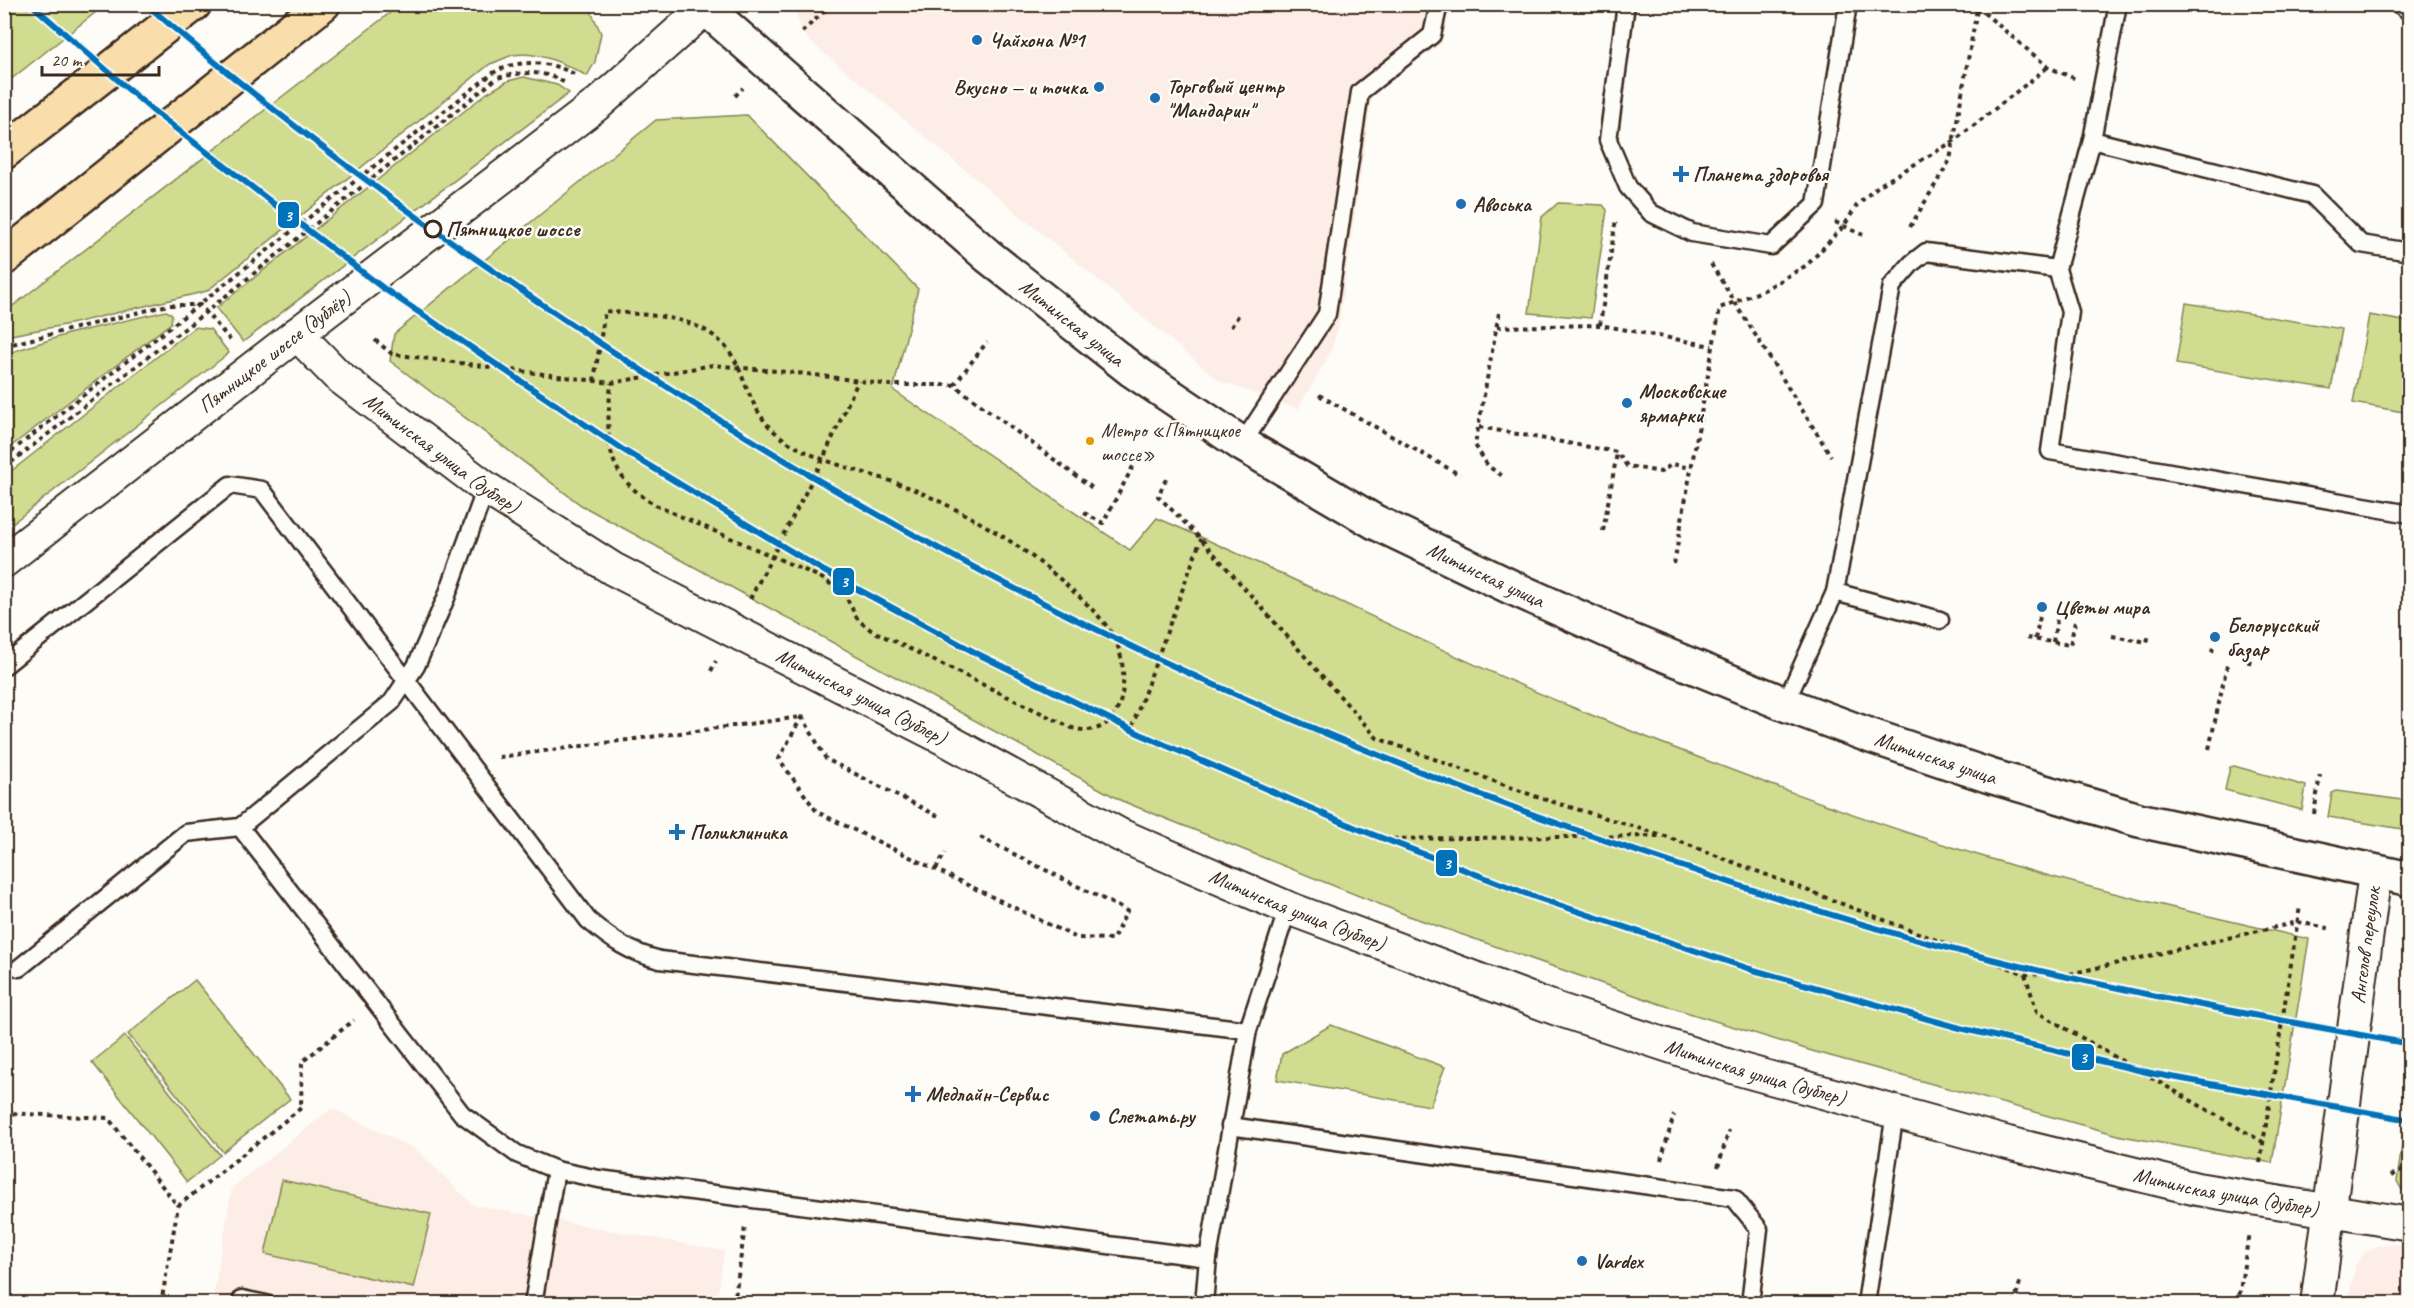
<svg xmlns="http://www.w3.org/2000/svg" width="2414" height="1308" font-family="Caveat,sans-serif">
<rect width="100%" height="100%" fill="#fdfcf7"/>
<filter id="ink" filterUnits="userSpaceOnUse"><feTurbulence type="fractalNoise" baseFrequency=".0167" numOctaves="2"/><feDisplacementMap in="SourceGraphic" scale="12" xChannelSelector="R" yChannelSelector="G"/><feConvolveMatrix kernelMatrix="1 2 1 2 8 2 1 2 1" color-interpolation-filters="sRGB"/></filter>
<g filter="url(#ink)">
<!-- built -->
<g fill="#fcede6">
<polygon points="793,5 1451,5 1442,43 1372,95 1338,329 1329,355 1298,409 1220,381 812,43 802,32"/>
<polygon points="332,1108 418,1151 473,1205 724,1251 717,1303 212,1304 232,1188"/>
<polygon points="2394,1244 2409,1246 2409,1303 2348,1303 2356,1264 2364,1253 2378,1246"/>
</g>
<!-- green -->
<g fill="#d0dc8f" stroke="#868356" stroke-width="1.5">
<polygon points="5,4 105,4 105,5 5,84"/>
<path d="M400 5H588L601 33 595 62 587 76C566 64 539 51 513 55 506 57 497 62 490 64L207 291 70 324 5 336V312Z"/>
<polygon points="524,77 557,85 569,93 243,342 216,308 487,93 508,81"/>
<path d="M747 115 918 289 893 390 1130 550 1157 518C1299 578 1436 651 1579 710 1714 765 1851 817 1991 859 2096 891 2203 915 2309 939L2272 1163 2122 1136 1812 1051 1660 1004 1409 916 1122 801 581 505 390 361 394 334 656 120Z"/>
<polygon points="1558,203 1603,205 1607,210 1591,318 1529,313 1542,217"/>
<polygon points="2186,303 2342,329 2331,389 2176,364"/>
<polygon points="166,311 172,314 171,323 5,451 5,354 68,334"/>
<polygon points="2369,315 2409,322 2409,413 2353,403"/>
<polygon points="195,327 210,329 229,353 5,529 5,476"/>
<polygon points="2234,766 2306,786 2302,810 2225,790 2230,767"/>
<polygon points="2337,791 2409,801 2409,830 2328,817 2332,793"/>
<polygon points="195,980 290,1099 223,1152 128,1034"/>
<polygon points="1331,1025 1445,1067 1430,1106 1277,1080 1282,1054"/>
<polygon points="125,1036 220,1155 187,1182 92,1062"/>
<polygon points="2409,1093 2410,1191 2409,1191 2402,1190 2397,1181"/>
<polygon points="282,1180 431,1214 414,1288 265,1254"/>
</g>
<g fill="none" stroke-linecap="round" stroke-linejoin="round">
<!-- service casing -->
<g stroke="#3b2a1e" stroke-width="21">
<g id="service">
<polyline points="1626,4 1608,140 1628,187 1651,213 1692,233 1771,246 1816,204 1848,4"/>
<polyline points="2118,4 2092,140 2057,269 2070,312 2050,451 2410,514"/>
<polyline points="2399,4 2410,12"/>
<polyline points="2092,140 2312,195 2361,244 2410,252"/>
<polyline points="1242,444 1327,314 1360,92 1432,35 1439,4"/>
<polyline points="1835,592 1940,620"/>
<path d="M4 666 230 485 262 490 588 920C613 941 629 952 660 960L1248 1030"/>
<polyline points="1785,704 1835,592 1892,286 1912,263 1926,252 2057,269"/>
<polyline points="240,827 392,702 416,666 446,598 486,488"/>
<polyline points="19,968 186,833 240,827 462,1114 517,1154 556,1170 599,1179 1208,1258"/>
<polyline points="1230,1126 1734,1198 1759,1229 1750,1304"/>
<polyline points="242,1304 242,1299 266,1304"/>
<polyline points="533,1304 556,1170"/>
<polyline points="1204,1304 1208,1258 1248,1030 1288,908"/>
<polyline points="1866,1304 1895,1113"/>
</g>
</g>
<!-- minor casing -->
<g stroke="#3b2a1e" stroke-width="36">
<g id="minor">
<path id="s1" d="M297 334 337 375 486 488 613 569 945 739 1120 835 1288 908 1557 1009 1742 1070 2008 1143 2197 1189 2410 1224"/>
<path id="s2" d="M4 561 297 334 600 102 710 4"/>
<path id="s3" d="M2317 1304 2375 873"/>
</g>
</g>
<!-- secondary casing -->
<g stroke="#3b2a1e" stroke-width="38">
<g id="secondary">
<path id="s4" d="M701 4 988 256 1132 370 1242 444 1375 522 1513 588 1629 640 1785 704 1871 736 1990 776 2139 820 2410 879"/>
</g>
</g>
<!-- primary casing -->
<g stroke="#3b2a1e" stroke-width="38">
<g id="primary">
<polyline points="4,152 194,4"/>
<polyline points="4,258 323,4"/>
</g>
</g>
<!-- path -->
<g stroke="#3b2a1e" stroke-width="4" stroke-dasharray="4.5 4.5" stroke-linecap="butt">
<polyline points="1977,7 2048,67 2076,79"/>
<polyline points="802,32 831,5"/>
<polyline points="735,96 743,88"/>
<polyline points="1680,174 1681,174"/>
<polyline points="1835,222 1863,235"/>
<polyline points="1910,227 1950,160 1978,4"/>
<polyline points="1711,264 1831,456"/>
<polyline points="1499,313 1475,445 1488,466 1504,477"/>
<polyline points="1600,325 1616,219"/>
<polyline points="1231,327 1240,313"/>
<polyline points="1497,327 1600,325 1712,346"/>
<polyline points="375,340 392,354 611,383 713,365 807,374 890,385 954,385 1095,490"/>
<polyline points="4,346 168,305 200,305 231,341"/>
<path d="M594 381 605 311C659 317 716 313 740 371 749 394 757 417 776 433 811 463 868 471 910 488 969 513 1027 547 1074 592 1090 607 1108 623 1117 644 1131 680 1124 742 1072 728L871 630 858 620 844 593 820 577 659 507C602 475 606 441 611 383"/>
<polyline points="954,385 987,342"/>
<polyline points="1319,395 1460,475"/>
<polyline points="1479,427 1617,452 1627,466 1661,472 1672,464 1690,468"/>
<path d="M4 457C168 330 330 200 493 73 518 58 551 61 576 75"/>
<path d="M4 468 206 312 497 78C521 72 543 69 565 83"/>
<polyline points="1166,479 1158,496 1201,539 1377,738 1537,797 1665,836 2025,974 2065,975 2298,922 2332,929"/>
<polyline points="1084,513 1103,523 1138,457"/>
<polyline points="1603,531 1617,453"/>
<polyline points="1674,564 1720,308 1764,290 1807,265 1844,226 1857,205 1878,186 1954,141 2048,67"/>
<polyline points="750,599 823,459 858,381"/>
<polyline points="2112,636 2147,642 2149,635"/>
<polyline points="2027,638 2070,645 2075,622"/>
<polyline points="2035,639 2040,616"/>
<polyline points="2053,642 2057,619"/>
<polyline points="2212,652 2213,647"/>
<polyline points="2249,664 2251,653"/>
<polyline points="711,671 716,661"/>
<polyline points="802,716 779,759 817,812 1077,938 1113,939 1127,911 980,837"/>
<polyline points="802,716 826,759 938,816"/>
<polyline points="1113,719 1376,839 1661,836"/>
<polyline points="1132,727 1201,539"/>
<polyline points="2209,749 2228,661"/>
<polyline points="499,757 801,717"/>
<polyline points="2314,814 2320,775"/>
<polyline points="936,869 945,853"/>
<polyline points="2025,974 2037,1012 2263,1142"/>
<polyline points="4,1113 108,1118 178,1206"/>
<polyline points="1661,1160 1674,1115"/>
<polyline points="2260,1163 2300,906"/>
<polyline points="1718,1167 1729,1130"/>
<polyline points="2391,1176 2410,1165"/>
<polyline points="161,1304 178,1206 301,1108 302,1062 354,1020"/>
<polyline points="734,1304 745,1227"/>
<polyline points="2014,1304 2020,1282"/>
<polyline points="2238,1304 2249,1233"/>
</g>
<!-- service -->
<use href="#service" stroke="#fdfcf7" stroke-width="16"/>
<!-- minor -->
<use href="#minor" stroke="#fdfcf7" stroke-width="32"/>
<!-- secondary -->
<use href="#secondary" stroke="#fdfcf7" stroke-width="33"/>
<!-- primary -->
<use href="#primary" stroke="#f9ddab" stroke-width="33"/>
<!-- metro-1 casing -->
<g stroke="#fdfcf7" stroke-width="10">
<g id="metro-1">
<polyline points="31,4 152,110 383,288 620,448 824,571 978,654 1140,734 1356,828 1535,897 1750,969 1960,1028 2155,1074 2410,1120"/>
<path d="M146 4C270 112 403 210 540 303 645 374 751 442 861 505 1121 654 1399 773 1684 867 1784 901 1885 933 1987 958 2127 993 2268 1018 2410 1044"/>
</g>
</g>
<!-- metro-1 -->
<use href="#metro-1" stroke="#0072ba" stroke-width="6"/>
</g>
</g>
<!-- markers -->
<g fill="#1f6fb2" stroke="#fdfcf7" stroke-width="2">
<circle cx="977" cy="40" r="6"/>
<circle cx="1099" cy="87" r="6"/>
<circle cx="1155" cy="98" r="6"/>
<path d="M1678 165h6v6h6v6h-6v6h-6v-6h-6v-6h6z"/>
<circle cx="1461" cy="204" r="6"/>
<circle cx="1627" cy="403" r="6"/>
<circle cx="2042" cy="607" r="6"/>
<circle cx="2215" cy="637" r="6"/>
<path d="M674 823h6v6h6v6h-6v6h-6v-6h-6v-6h6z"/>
<path d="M910 1085h6v6h6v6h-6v6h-6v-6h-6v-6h6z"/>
<circle cx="1095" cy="1116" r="6"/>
<circle cx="1582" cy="1261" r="6"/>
</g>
<circle fill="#fdfcf7" stroke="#3b2a1e" stroke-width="3" cx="433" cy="229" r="8"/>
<circle fill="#e49a03" stroke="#fdfcf7" stroke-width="2" cx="1090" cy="441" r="5"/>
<g text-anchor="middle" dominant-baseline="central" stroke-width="5" stroke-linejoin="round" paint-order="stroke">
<!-- bus labels -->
<g font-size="20" fill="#3b2a1e" stroke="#fdfcf7" text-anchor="start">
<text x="1101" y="430">Метро «Пятницкое<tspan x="1101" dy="24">шоссе»</tspan></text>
</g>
<!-- poi labels -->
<g font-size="21" font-weight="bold" fill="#3b2a1e" stroke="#fdfcf7" text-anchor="start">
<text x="989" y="40">Чайхона №1</text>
<text x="1167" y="86">Торговый центр<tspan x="1167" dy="24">"Мандарин"</tspan></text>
<text x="1087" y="87" text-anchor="end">Вкусно — и точка</text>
<text x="1693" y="174">Планета здоровья</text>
<text x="1473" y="204">Авоська</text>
<text x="1639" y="391">Московские<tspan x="1639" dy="24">ярмарки</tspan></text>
<text x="2054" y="607">Цветы мира</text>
<text x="2227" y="625">Белорусский<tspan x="2227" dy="24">базар</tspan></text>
<text x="690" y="832">Поликлиника</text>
<text x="926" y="1094">Медлайн-Сервис</text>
<text x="1107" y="1116">Слетать.ру</text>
<text x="1594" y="1261">Vardex</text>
</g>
<!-- stop labels -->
<g font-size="21" font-weight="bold" fill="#3b2a1e" stroke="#fdfcf7" text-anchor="start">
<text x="446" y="229">Пятницкое шоссе</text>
</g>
<!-- street labels -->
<g font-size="21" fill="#3b2a1e" stroke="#fdfcf7">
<text stroke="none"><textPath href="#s4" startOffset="489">Митинская улица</textPath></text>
<text stroke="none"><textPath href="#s2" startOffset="342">Пятницкое шоссе (дублёр)</textPath></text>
<text stroke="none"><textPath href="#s1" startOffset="188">Митинская улица (дублер)</textPath></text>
<text stroke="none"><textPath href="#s4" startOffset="975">Митинская улица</textPath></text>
<text stroke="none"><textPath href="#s1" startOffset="674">Митинская улица (дублер)</textPath></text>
<text stroke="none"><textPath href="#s4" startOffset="1461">Митинская улица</textPath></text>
<text stroke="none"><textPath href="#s1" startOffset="1160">Митинская улица (дублер)</textPath></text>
<text stroke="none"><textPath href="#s3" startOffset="362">Ангелов переулок</textPath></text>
<text stroke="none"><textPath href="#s1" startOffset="1646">Митинская улица (дублер)</textPath></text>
<text stroke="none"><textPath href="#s1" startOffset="2132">Митинская улица (дублер)</textPath></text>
</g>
</g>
<g stroke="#fdfcf7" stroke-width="2">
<rect x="277" y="201" width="23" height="28" rx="6" fill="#0072ba"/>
<rect x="832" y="567" width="23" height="29" rx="6" fill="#0072ba"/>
<rect x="1435" y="849" width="23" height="28" rx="6" fill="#0072ba"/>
<rect x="2071" y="1043" width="24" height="28" rx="6" fill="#0072ba"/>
</g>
<g font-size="16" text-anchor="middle" font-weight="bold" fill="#fff">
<text x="288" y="221">3</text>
<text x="844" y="587">3</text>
<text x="1447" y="869">3</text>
<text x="2083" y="1063">3</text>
</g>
<!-- margin -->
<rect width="2414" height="1308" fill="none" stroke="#fdfcf7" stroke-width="24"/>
<rect x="12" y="12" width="2390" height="1284" fill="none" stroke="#3b2a1e" stroke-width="2" filter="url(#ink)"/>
<!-- scale -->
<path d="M42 66v9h117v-9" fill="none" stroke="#3b2a1e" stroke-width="3"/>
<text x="51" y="66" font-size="18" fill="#3b2a1e" stroke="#fdfcf7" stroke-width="4.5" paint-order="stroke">20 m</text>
</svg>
